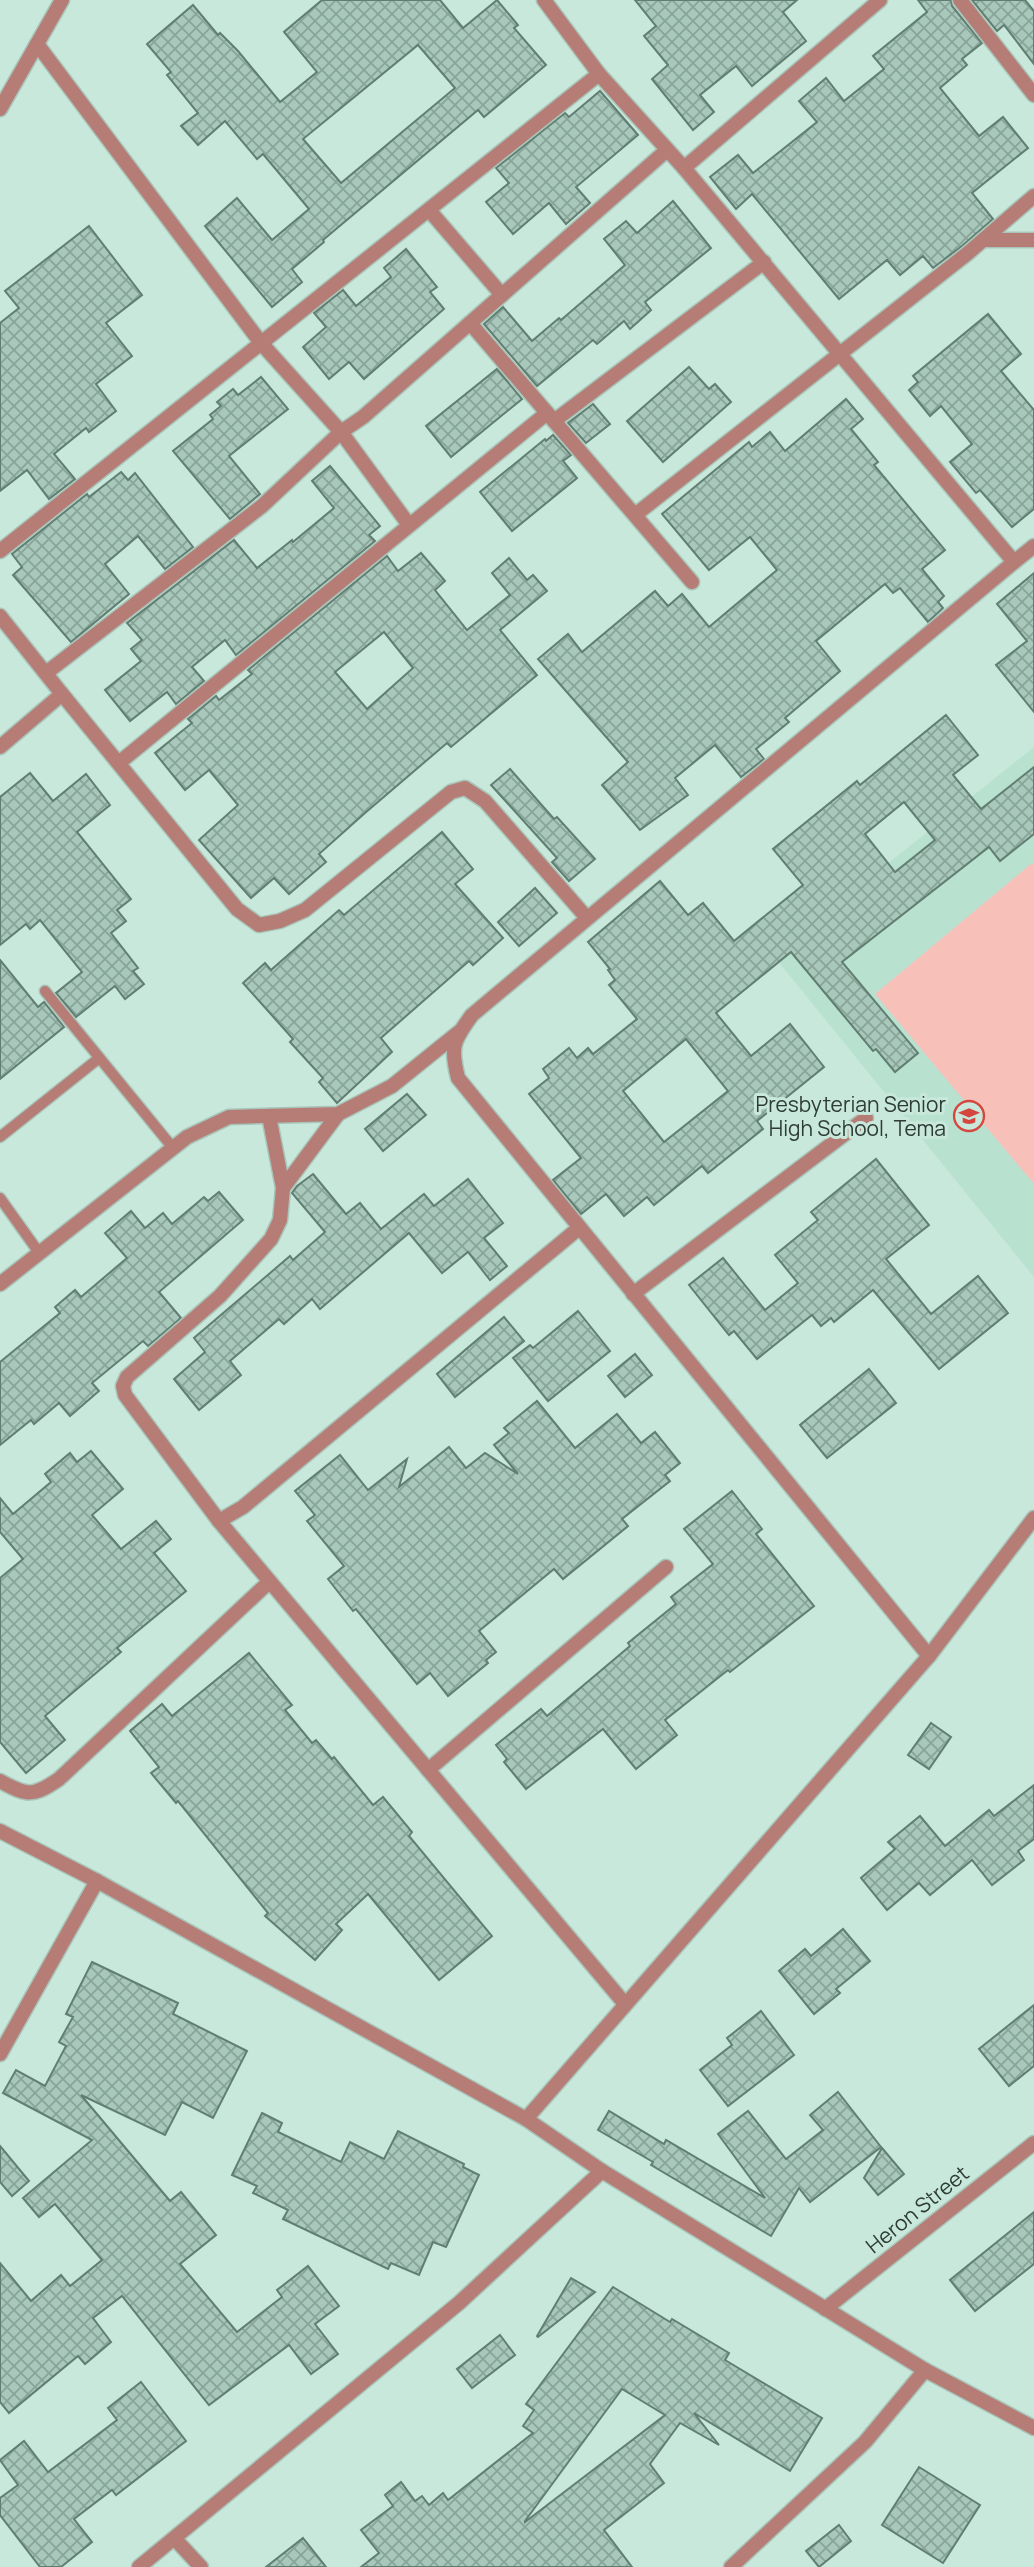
<svg xmlns="http://www.w3.org/2000/svg" width="1034" height="2567" font-family="Manrope,sans-serif">
<defs>
<pattern id="building-cross-hatch" width="8" height="8" patternUnits="userSpaceOnUse" patternTransform="scale(1.75)"><rect width="8" height="8" fill="#a8c8bb"/><path d="M0 0l8 8M0 8l8-8" fill="none" stroke="#89a499"/></pattern>
</defs>
<rect width="100%" height="100%" fill="#c8e8db"/>
<!-- built -->
<polygon fill="#b8e1d0" points="1034,747 1034,1277 773,955"/>
<!-- pitch -->
<polygon fill="#f7c1ba" points="1032,863 1034,866 1034,1184 875,994"/>
<!-- building -->
<g fill="url(#building-cross-hatch)" stroke="#617e73" stroke-width="2" fill-rule="evenodd">
<path d="M322 0H440L463 28 497 0 518 25 514 28 546 65 484 117 478 110 323 240 324 242 292 269 302 282 272 307 205 226 237 198 272 240 309 209 263 154 257 159 225 121 198 145 181 126 198 113 167 75 171 72 147 44 193 5 218 35 220 33 238 51 280 102 317 72 284 32ZM418 45 455 88 341 183 303 139Z"/>
<polygon points="635,0 797,0 783,12 806,41 752,86 736,66 700,95 714,112 693,130 652,79 668,65 644,36 656,26"/>
<polygon points="918,0 951,0 952,6 982,43 962,59 967,65 940,88 979,136 1003,117 1028,148 972,193 993,219 962,246 933,268 923,256 900,275 887,260 839,299 752,194 736,209 710,177 738,155 753,173 817,122 799,101 826,78 844,101 884,69 873,56 927,12"/>
<polygon points="972,0 1025,0 1034,11 1034,64 1004,25 997,31"/>
<polygon points="600,91 638,135 576,187 590,203 566,224 549,203 513,234 486,202 509,183 496,168 565,113 569,117"/>
<polygon points="673,201 711,248 645,302 651,310 630,329 624,321 597,344 593,340 537,386 484,324 503,307 532,341 559,318 561,320 625,265 604,239 626,221 637,233"/>
<polygon points="89,226 142,295 106,323 132,356 96,384 116,411 89,432 86,428 54,454 75,479 49,499 27,470 0,491 0,323 19,308 5,291"/>
<polygon points="406,249 437,287 430,292 444,309 364,379 349,362 329,379 303,347 326,327 314,313 343,290 356,306 391,277 384,268"/>
<polygon points="988,314 1021,354 1001,371 1034,410 1034,509 1012,527 980,490 976,493 950,462 972,444 941,406 930,416 909,390 918,382 913,376"/>
<polygon points="689,367 709,389 715,384 731,402 663,462 627,421"/>
<polygon points="497,369 522,399 451,457 426,426"/>
<polygon points="261,377 288,409 229,456 260,494 230,519 173,451 213,419 210,415 221,406 217,402 233,389 238,395"/>
<polygon points="846,399 863,419 851,429 878,462 874,465 945,550 922,569 944,596 938,602 943,608 928,622 900,588 893,593 885,584 816,641 840,671 785,718 789,722 756,749 764,759 741,777 715,745 675,778 688,795 640,830 602,785 628,762 538,659 568,634 582,652 655,591 668,606 682,594 709,627 777,570 750,537 709,570 662,514 749,442 752,447 770,432 785,451"/>
<polygon points="593,404 610,424 586,443 568,423"/>
<polygon points="553,435 571,455 563,461 577,478 512,531 480,492 545,439 546,441"/>
<polygon points="330,466 380,526 369,535 375,541 236,655 225,640 192,667 204,681 176,704 167,692 130,721 105,690 141,661 131,649 142,640 127,623 234,540 257,568 292,540 293,542 334,508 312,481"/>
<polygon points="121,472 128,480 135,473 193,547 165,569 138,536 105,564 129,594 71,642 13,575 22,567 12,554 87,494 89,497"/>
<path d="M421 553 445 581 435 590 467 630 510 595 492 573 509 558 527 580 533 575 547 591 500 630 537 675 451 747 447 743 365 813 319 854 326 862 289 894 274 878 251 898 199 840 238 805 209 770 185 790 155 753 192 723 188 719 216 696 219 700 252 674 248 670 387 556 398 571ZM384 632 413 668 367 709 335 672Z"/>
<polygon points="1034,573 1034,712 996,665 1027,641 997,604"/>
<path d="M946 715 978 755 953 775 981 809 1034 767V834L1000 861 989 847 842 962 918 1053 895 1072 876 1049 873 1051 791 952 716 1013 751 1056 790 1024 824 1067 757 1121 763 1129 708 1173 702 1166 654 1205 647 1197 624 1216 606 1194 581 1214 553 1180 581 1158 529 1094 549 1078 543 1069 569 1048 577 1058 588 1048 593 1054 637 1019 609 985 615 980 608 970 610 969 588 942 660 881 688 915 703 903 734 941 803 885 773 849 857 781 860 785ZM904 802 935 840 895 872 865 834ZM686 1039 728 1091 664 1142 623 1091Z"/>
<polygon points="510,769 554,819 557,817 595,859 569,881 552,862 557,858 491,785"/>
<polygon points="30,773 53,801 86,774 110,805 77,832 131,899 117,910 126,921 111,933 138,968 133,971 144,984 125,999 115,986 76,1017 56,993 82,972 40,920 30,929 26,924 0,945 0,797"/>
<polygon points="442,832 473,869 455,884 503,938 473,965 469,961 381,1038 392,1052 337,1103 319,1082 323,1078 290,1042 293,1039 243,983 265,963 271,970 339,910 344,915"/>
<polygon points="535,888 557,913 519,946 498,922"/>
<polygon points="0,960 38,1007 44,1002 64,1027 0,1079"/>
<polygon points="407,1094 426,1115 383,1151 365,1129"/>
<polygon points="876,1159 929,1225 886,1259 931,1314 978,1276 1008,1313 939,1369 873,1290 834,1322 831,1318 821,1326 812,1315 757,1359 734,1331 729,1335 689,1285 723,1258 765,1310 798,1283 775,1255 818,1220 811,1212"/>
<polygon points="313,1174 346,1214 360,1203 381,1229 424,1194 434,1206 468,1179 503,1223 484,1238 507,1266 490,1280 468,1252 442,1273 409,1233 320,1309 312,1299 284,1324 279,1319 230,1361 241,1375 199,1410 174,1379 205,1352 194,1338 290,1256 293,1260 325,1232 292,1193 297,1186"/>
<polygon points="219,1192 243,1220 159,1292 181,1318 148,1346 143,1341 92,1383 99,1391 70,1416 59,1403 34,1424 31,1420 0,1445 0,1362 60,1313 55,1307 75,1290 81,1297 127,1258 105,1233 131,1211 145,1228 163,1213 172,1224 204,1197 208,1201"/>
<polygon points="578,1311 610,1351 548,1401 513,1358 530,1345 533,1348"/>
<polygon points="504,1317 524,1341 455,1397 437,1374"/>
<polygon points="635,1354 652,1375 625,1397 608,1376"/>
<polygon points="869,1369 896,1403 827,1458 800,1425"/>
<polygon points="537,1401 575,1448 617,1414 641,1443 655,1432 680,1463 665,1475 670,1481 622,1519 628,1526 563,1579 554,1569 479,1631 496,1652 486,1660 488,1663 448,1696 430,1673 417,1684 356,1609 353,1611 328,1579 344,1566 307,1521 315,1515 295,1491 340,1455 368,1490 407,1459 399,1487 449,1447 466,1468 485,1453 518,1474 494,1445 509,1433 504,1428"/>
<polygon points="91,1451 123,1489 92,1515 121,1549 156,1521 171,1539 154,1553 186,1591 117,1648 121,1652 45,1716 65,1740 26,1773 0,1742 0,1578 23,1559 0,1532 0,1498 13,1514 51,1482 45,1474 70,1453 77,1462"/>
<polygon points="732,1491 762,1529 756,1534 814,1606 730,1672 728,1670 665,1720 677,1735 636,1769 603,1729 526,1789 504,1762 507,1759 496,1745 541,1709 547,1716 630,1646 628,1643 676,1604 671,1597 713,1564 684,1529"/>
<polygon points="249,1653 292,1705 285,1710 312,1743 316,1740 332,1759 334,1757 373,1805 383,1797 412,1832 409,1836 492,1936 439,1980 368,1894 336,1924 342,1930 315,1960 265,1916 268,1913 178,1801 176,1803 151,1773 159,1767 130,1731 162,1704 172,1716"/>
<polygon points="931,1723 951,1737 929,1769 908,1755"/>
<polygon points="1034,1785 1034,1839 1018,1851 1024,1860 992,1885 972,1860 930,1895 919,1883 887,1910 861,1878 895,1849 888,1842 920,1816 945,1846 989,1810 994,1816"/>
<polygon points="843,1929 870,1961 836,1989 840,1993 814,2014 779,1971 805,1949 811,1956"/>
<polygon points="92,1962 178,2003 173,2014 247,2051 213,2118 182,2102 165,2135 81,2095 170,2201 181,2192 216,2235 180,2264 237,2332 282,2297 277,2290 308,2266 339,2306 315,2324 338,2354 311,2374 289,2345 209,2405 122,2296 93,2318 111,2342 85,2364 78,2356 9,2413 0,2402 0,2263 31,2301 61,2275 70,2286 102,2260 55,2204 39,2217 23,2198 92,2140 3,2093 16,2070 45,2086 66,2046 59,2042 73,2017 66,2014"/>
<polygon points="1034,2005 1034,2066 1009,2086 979,2049"/>
<polygon points="761,2011 794,2055 728,2106 700,2070 732,2045 727,2038"/>
<polygon points="838,2092 881,2147 810,2202 799,2188 771,2236 651,2165 653,2162 598,2130 609,2111 664,2144 666,2140 765,2198 718,2134 748,2111 786,2159 823,2130 810,2115"/>
<polygon points="262,2113 282,2123 278,2132 341,2162 350,2142 384,2159 398,2131 464,2164 463,2167 479,2175 446,2247 433,2242 419,2275 391,2263 388,2269 283,2219 288,2210 253,2193 257,2186 232,2175"/>
<polygon points="0,2146 29,2181 12,2196 0,2182"/>
<polygon points="882,2148 904,2174 878,2195 864,2178"/>
<polygon points="1034,2212 1034,2264 975,2311 950,2280"/>
<polygon points="571,2278 595,2292 538,2337 537,2336"/>
<path d="M613 2287 670 2322 672 2319 729 2353 725 2360 822 2418 790 2471 694 2413 719 2445 680 2423 650 2464 664 2483 604 2530 632 2567H361L379 2553 361 2530 393 2506 385 2495 401 2482 415 2501 422 2496 429 2505 443 2493 448 2500 533 2433 523 2426 534 2410 526 2404ZM622 2389 665 2415 525 2522V2521Z"/>
<polygon points="500,2335 515,2355 472,2388 457,2369"/>
<polygon points="141,2382 186,2441 116,2495 112,2490 74,2519 92,2542 61,2567 40,2567 0,2515 0,2498 18,2485 0,2460 24,2441 48,2472 117,2420 108,2408"/>
<polygon points="919,2467 980,2505 943,2563 882,2525"/>
<polygon points="839,2525 851,2541 819,2567 806,2551"/>
<polygon points="303,2538 326,2567 266,2567"/>
</g>
<g fill="none" stroke-linecap="round" stroke-linejoin="round">
<!-- service casing -->
<g stroke="#a9c5ba" stroke-width="13">
<g id="service">
<polyline points="45,991 173,1148"/>
<polyline points="0,1137 98,1059"/>
<polyline points="0,1198 40,1254"/>
</g>
</g>
<!-- minor casing -->
<g stroke="#a9c5ba" stroke-width="17">
<g id="minor">
<path d="M544 0 599 74 684 168 1014 562 472 1015C453 1041 450 1047 458 1078L929 1656"/>
<polyline points="960,0 1034,95"/>
<polyline points="37,44 261,343 341,432 409,525"/>
<polyline points="684,168 880,0"/>
<polyline points="429,210 502,295"/>
<polyline points="983,240 1034,240"/>
<polyline points="470,323 692,582"/>
<polyline points="554,421 764,262"/>
<polyline points="635,515 968,253 1034,196"/>
<polyline points="0,551 599,74"/>
<polyline points="1014,562 1034,546"/>
<polyline points="0,616 62,694"/>
<polyline points="46,673 262,506 341,432 363,417 667,150"/>
<polyline points="0,747 62,694 237,909 259,925 280,921 305,910 451,792 465,788 485,801 587,918"/>
<polyline points="120,762 547,413"/>
<polyline points="283,1188 338,1114"/>
<polyline points="579,1228 243,1507 219,1521 625,2004"/>
<polyline points="0,1284 187,1137 229,1117 338,1114 392,1086 459,1032"/>
<polyline points="633,1294 866,1118"/>
<polyline points="219,1521 125,1395 123,1386 127,1377 220,1296 271,1239 280,1220 283,1188 269,1116"/>
<polyline points="428,1770 666,1567"/>
<path d="M0 1781C27 1796 33 1797 59 1779L269 1582"/>
<polyline points="0,1831 97,1881 526,2119 602,2171 925,2370 1034,2428"/>
<polyline points="0,2054 97,1881"/>
<polyline points="526,2119 929,1656 1034,1518"/>
<polyline points="825,2309 1034,2143"/>
<polyline points="175,2539 201,2567"/>
<polyline points="139,2567 459,2303 602,2171"/>
<polyline points="731,2567 865,2442 925,2370"/>
</g>
</g>
<!-- tertiary casing -->
<g stroke="#a9c5ba" stroke-width="17">
<polyline id="tertiary" points="0,109 62,0"/>
</g>
<!-- service -->
<use href="#service" stroke="#b67d76" stroke-width="10"/>
<!-- minor -->
<use href="#minor" stroke="#b67d76" stroke-width="14"/>
<!-- tertiary -->
<use href="#tertiary" stroke="#b67d76" stroke-width="14"/>
</g>
<!-- icons -->
<defs>
<g id="school-ring" transform="scale(1.575)"><circle r="9.5" fill="#c8e8db" stroke="#d5473e" stroke-width="1.5"/><path d="M0-5L7-2L0 1L-7-2ZM-4 1L0 2.5L4 1V4Q0 6-4 4Z" fill="#d5473e"/></g>
</defs>
<g fill-rule="evenodd">
<use href="#school-ring" x="969" y="1116"/>
</g>
<g text-anchor="middle" dominant-baseline="central" stroke-width="6" stroke-linejoin="round" paint-order="stroke">
<!-- poi labels -->
<g font-size="21" fill="#2e3b36" stroke="#c8e8db" text-anchor="end">
<text x="946" y="1104">Presbyterian Senior<tspan x="946" dy="24">High School, Tema</tspan></text>
</g>
<!-- street labels -->
<g font-size="21" fill="#2e3b36" stroke="#c8e8db">
<text transform="translate(917 2209) rotate(-39)">Heron Street</text>
</g>
</g>
</svg>
